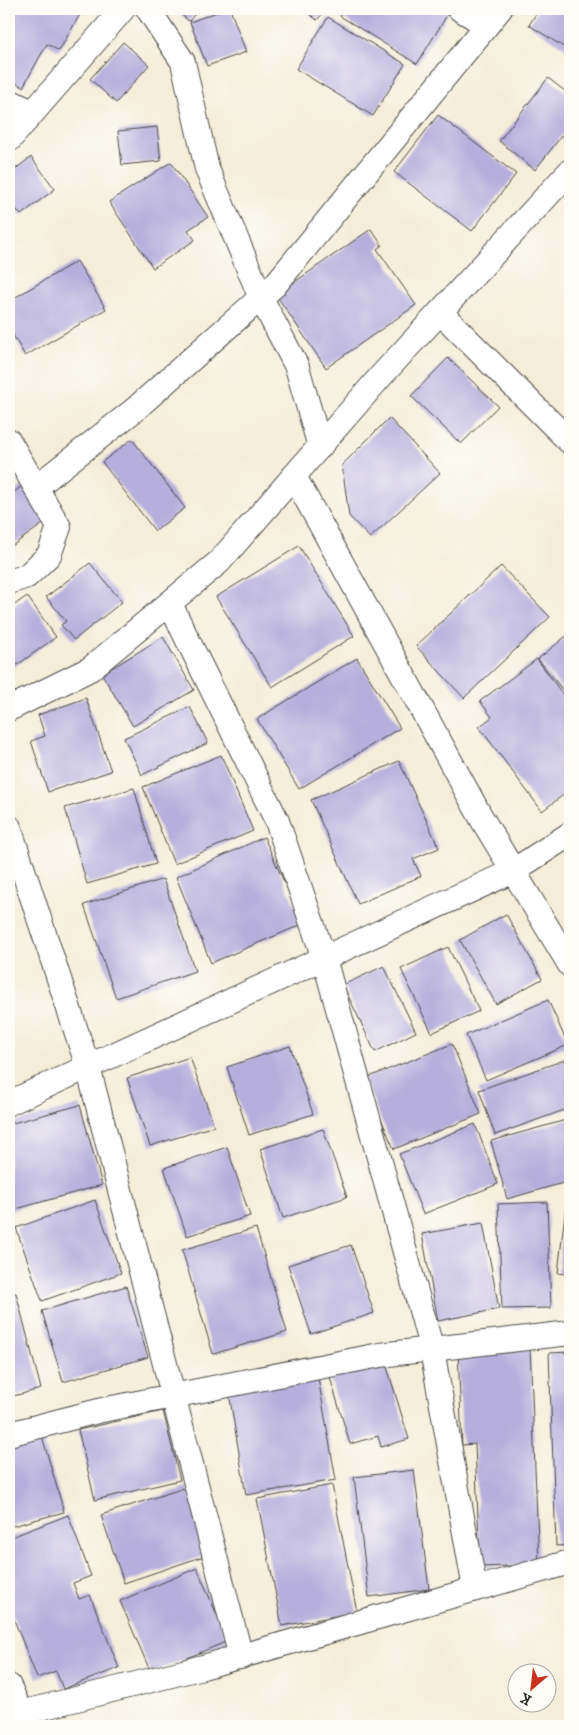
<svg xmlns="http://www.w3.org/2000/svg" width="579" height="1735" font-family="'IM FELL DW Pica',serif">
<rect width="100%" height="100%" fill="#fdfcf7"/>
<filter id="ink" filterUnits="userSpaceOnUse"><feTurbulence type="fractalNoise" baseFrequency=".02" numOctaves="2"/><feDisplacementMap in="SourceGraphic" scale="10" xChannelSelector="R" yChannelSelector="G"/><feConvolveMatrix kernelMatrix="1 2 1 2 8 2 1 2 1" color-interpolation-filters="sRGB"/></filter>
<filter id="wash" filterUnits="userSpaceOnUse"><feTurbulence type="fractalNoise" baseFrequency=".0096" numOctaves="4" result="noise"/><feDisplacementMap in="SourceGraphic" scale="20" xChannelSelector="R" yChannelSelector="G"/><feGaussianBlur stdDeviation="1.12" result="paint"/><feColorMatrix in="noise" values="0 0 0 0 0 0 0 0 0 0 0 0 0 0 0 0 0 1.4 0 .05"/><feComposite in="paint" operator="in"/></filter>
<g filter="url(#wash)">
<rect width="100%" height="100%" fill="#f4edd9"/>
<g id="blocks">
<!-- building -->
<g fill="#b6aedd">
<polygon points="9,9 83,9 59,51 47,44 23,87 9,79 9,28 15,16 9,12"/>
<polygon points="174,9 199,9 189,21"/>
<polygon points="225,9 230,9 246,52 207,66 190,22"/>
<polygon points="303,9 327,9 317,20"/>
<polygon points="345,9 444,9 449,12 417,64 340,16"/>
<polygon points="539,9 570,9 570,51 529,25"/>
<polygon points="328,17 405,64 373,116 296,69"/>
<polygon points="123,42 149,65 116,103 90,79"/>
<polygon points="548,78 570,95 570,125 535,170 499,141"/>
<polygon points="438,115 516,174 472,231 394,172"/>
<polygon points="157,127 161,161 122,165 118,131"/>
<polygon points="31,157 55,189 21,215 9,200 9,174"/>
<polygon points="171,162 208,217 188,230 195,240 153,268 109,202"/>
<polygon points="371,229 382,245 377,249 416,305 326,368 276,295"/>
<polygon points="77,261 106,309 25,356 9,328 9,301"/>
<polygon points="448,358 498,406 461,444 411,396"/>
<polygon points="389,418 440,473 370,538 349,516 342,465"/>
<polygon points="132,439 185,508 155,531 102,462"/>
<polygon points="22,486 47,521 9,548 9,496"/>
<polygon points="299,546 354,636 272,687 216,597"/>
<polygon points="90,563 122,602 74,640 61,625 66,621 46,597"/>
<polygon points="501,566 550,617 464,698 416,646"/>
<polygon points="27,596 56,637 9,671 9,609"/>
<polygon points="570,633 570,699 538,659"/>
<polygon points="163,637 194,690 133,726 102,674"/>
<polygon points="357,658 400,728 299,789 257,719"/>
<polygon points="537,659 570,704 570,790 542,811 479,727 492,717 480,701"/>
<polygon points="86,698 111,771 48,792 31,741 45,736 38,715"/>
<polygon points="190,707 208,743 142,775 124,738"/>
<polygon points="221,755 253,831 174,864 143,787"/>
<polygon points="399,761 439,848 413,859 421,876 358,904 311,800"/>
<polygon points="134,788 156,864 87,884 65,808"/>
<polygon points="264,837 303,924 211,963 176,877"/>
<polygon points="163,879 195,971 116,998 84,905"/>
<polygon points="506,914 542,979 496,1004 460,940"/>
<polygon points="448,947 479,1011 432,1033 401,969"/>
<polygon points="384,966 416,1032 375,1052 343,985"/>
<polygon points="548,1000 568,1045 486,1080 466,1035"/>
<polygon points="452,1044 481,1114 394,1149 364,1079"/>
<polygon points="290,1046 313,1114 249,1135 227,1067"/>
<polygon points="190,1057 214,1126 150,1146 127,1078"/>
<polygon points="570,1058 570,1108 495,1135 479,1090"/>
<polygon points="80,1105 102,1185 9,1211 9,1124"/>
<polygon points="570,1119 570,1181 507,1199 491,1141"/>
<polygon points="475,1124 498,1184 423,1214 399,1154"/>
<polygon points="323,1129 347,1197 283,1218 260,1149"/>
<polygon points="227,1147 250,1216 187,1236 164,1168"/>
<polygon points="95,1200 121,1273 42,1301 16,1228"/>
<polygon points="547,1202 551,1308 502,1309 498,1204"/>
<polygon points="566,1204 570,1204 570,1275 558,1273"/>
<polygon points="483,1223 499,1309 438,1321 422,1234"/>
<polygon points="256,1228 287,1332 213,1354 182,1250"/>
<polygon points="351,1245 374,1313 311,1334 288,1265"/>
<polygon points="126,1286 148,1357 63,1382 42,1311"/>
<polygon points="569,1291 570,1291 570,1304 567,1304"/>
<polygon points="16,1293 41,1389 9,1397 9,1295"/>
<polygon points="530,1347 539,1565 480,1567 475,1444 462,1445 458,1350"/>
<polygon points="570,1352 570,1545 556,1546 549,1353"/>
<polygon points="384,1357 409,1439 381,1447 378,1436 350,1444 329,1374"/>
<polygon points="317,1372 336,1480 246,1495 228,1387"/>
<polygon points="163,1411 180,1480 95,1500 78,1430"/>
<polygon points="42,1436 64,1512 9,1527 9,1446"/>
<polygon points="414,1470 429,1589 369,1597 354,1477"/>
<polygon points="332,1485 357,1612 282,1626 257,1499"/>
<polygon points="187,1487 210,1554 124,1583 101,1515"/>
<polygon points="68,1515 91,1576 73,1583 79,1599 90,1595 119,1668 63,1689 56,1671 37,1678 9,1607 9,1538"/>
<polygon points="197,1568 228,1641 151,1673 120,1601"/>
</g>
</g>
</g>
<g filter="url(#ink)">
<use href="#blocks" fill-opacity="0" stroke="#494845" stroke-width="1"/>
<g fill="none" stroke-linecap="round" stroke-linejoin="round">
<!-- street casing -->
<g stroke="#494845" stroke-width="26">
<g id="street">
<polyline points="148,9 183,62 207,169 261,298 297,367 320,447"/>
<polyline points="460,9 487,25"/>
<polyline points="9,101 32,112"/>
<polyline points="9,140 123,9"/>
<polyline points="440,312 570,442"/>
<polyline points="9,441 59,527 49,555 27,576 9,582"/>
<polyline points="294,476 482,819 570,965"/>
<polyline points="36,487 133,411 275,285 500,9"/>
<polyline points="170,604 277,821 324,958 432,1350 475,1589"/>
<polyline points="9,709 90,669 219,562 381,376 570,171"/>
<polyline points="9,827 88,1067 241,1657"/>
<polyline points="9,1103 513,871 570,834"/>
<polyline points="9,1434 102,1410 380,1355 570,1333"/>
<polyline points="9,1686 21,1713 203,1667 570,1562"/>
</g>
</g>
<!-- street -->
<use href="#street" stroke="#fff" stroke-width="24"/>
</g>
</g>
<!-- margin -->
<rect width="579" height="1735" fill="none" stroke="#fdfcf7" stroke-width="30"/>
<!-- north arrow -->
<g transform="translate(532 1688) rotate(208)"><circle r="24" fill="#fdfcf7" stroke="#a9a8a5"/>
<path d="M0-4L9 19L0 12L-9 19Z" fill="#c8321e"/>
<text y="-8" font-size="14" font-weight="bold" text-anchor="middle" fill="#2b2b2b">K</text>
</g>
</svg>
